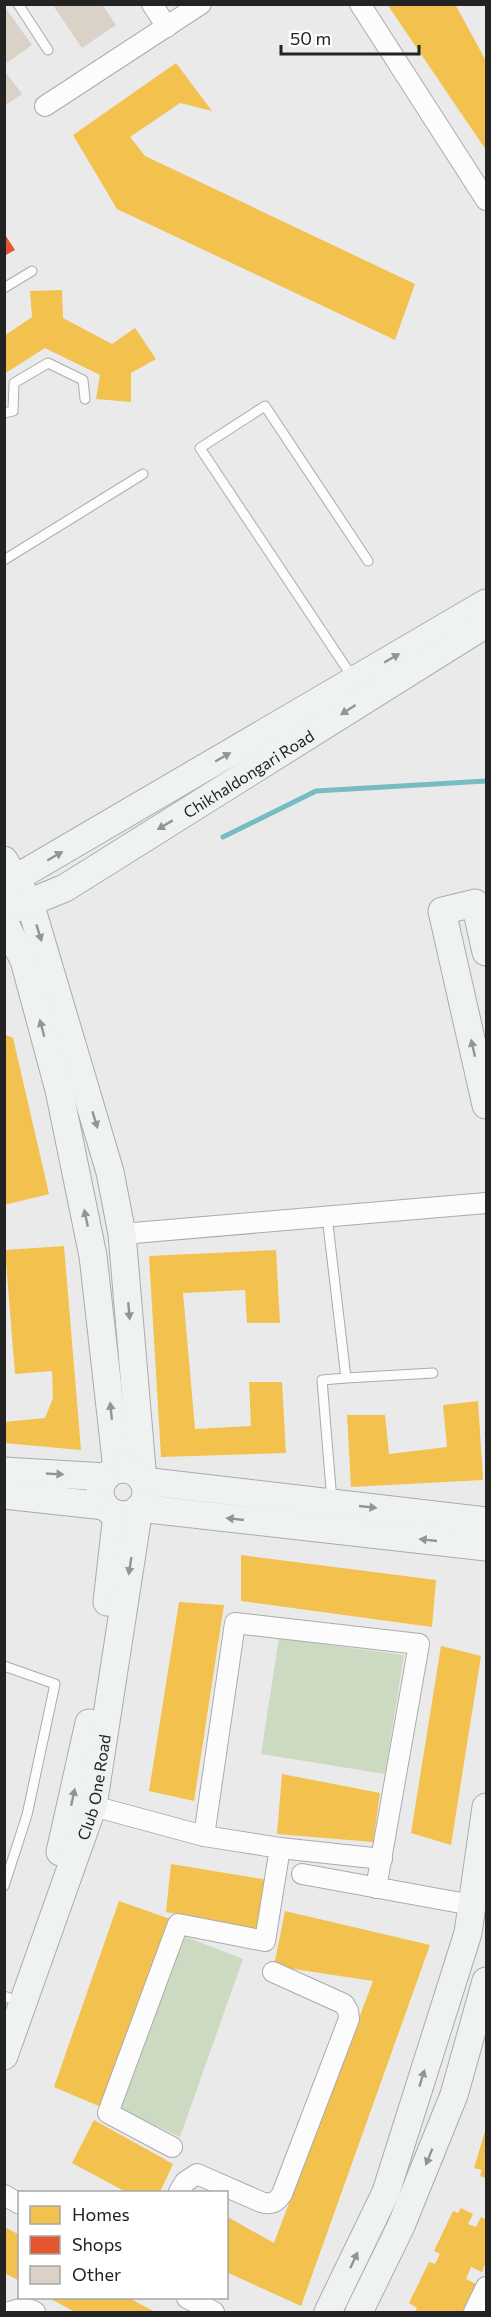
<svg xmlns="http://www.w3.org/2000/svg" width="491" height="2317" font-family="Commissioner,sans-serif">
<rect width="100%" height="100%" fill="#ebeaeb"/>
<!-- green -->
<g fill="#ccdac2">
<polygon points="279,1638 404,1655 385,1774 261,1754"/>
<polygon points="181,1935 243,1959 180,2137 117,2107"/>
</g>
<!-- homes -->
<g fill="#f2c14e">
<polygon points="387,4 455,4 486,61 486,150"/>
<polygon points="176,63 212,111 180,103 130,137 145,156 415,284 395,340 117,209 73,135"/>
<polygon points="62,290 63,318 112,344 135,328 156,359 131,373 131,402 96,399 100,375 45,348 4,374 4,336 32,317 30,291"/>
<polygon points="4,1034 13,1038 49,1194 4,1205"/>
<polygon points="64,1246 81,1450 4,1443 4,1422 45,1418 53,1398 52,1371 15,1374 5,1250"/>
<polygon points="276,1250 280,1323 247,1323 245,1290 183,1293 195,1429 251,1426 249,1382 282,1382 286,1453 161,1457 149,1256"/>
<polygon points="478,1401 483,1480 351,1487 347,1415 385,1415 389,1454 447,1447 443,1405"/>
<polygon points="241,1555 436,1580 432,1627 241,1601"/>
<polygon points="179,1602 224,1605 194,1801 149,1791"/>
<polygon points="441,1646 481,1656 451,1845 411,1833"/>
<polygon points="282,1774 380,1793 373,1842 277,1834"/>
<polygon points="171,1864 268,1880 262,1930 166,1912"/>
<polygon points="119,1901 170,1919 101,2107 54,2087"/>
<polygon points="285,1911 430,1945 301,2306 226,2272 226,2216 274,2243 373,1981 274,1966"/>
<polygon points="94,2120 173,2164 160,2192 126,2192 72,2163"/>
<polygon points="486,2128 486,2178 480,2176 482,2170 474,2168"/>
<polygon points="461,2208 473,2214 468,2224 476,2227 481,2217 486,2220 486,2262 482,2272 471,2267 466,2279 476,2284 462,2312 415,2312 417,2308 409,2303 429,2262 435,2264 440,2254 434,2251 453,2211 458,2213"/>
<polygon points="4,2227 20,2235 20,2281 4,2273"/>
<polygon points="49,2298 129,2298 155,2312 75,2312"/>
</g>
<!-- shops -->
<polygon fill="#e4572e" points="4,233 15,250 4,256"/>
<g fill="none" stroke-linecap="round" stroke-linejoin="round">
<!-- stream -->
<polyline stroke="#77bcc2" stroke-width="5" points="223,837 316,791 486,781"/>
</g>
<!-- building -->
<g fill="#dad2c7">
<polygon points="52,4 102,4 116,25 82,48"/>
<polygon points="4,6 32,45 4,65"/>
<polygon points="4,70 22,94 4,106"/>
</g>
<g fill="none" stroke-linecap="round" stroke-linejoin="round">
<!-- lane casing -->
<g stroke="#acabac" stroke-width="11">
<g id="lane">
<polyline points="18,4 48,50"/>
<polyline points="4,288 32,271"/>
<polyline points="4,413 13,411 14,383 48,363 83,380 85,399"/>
<polyline points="4,560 143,474"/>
<polyline points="353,678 200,448 265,406 368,561"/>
<polyline points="327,1216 346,1378 322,1380 332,1501"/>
<polyline points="346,1378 433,1373"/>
<polyline points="4,1666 55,1684 27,1815 4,1886"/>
<polyline points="4,1996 9,1998"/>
</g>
</g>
<!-- street casing -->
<g stroke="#acabac" stroke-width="22">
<g id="street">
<polyline points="152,4 167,27"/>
<polyline points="360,4 486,200"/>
<polyline points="45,106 201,4"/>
<polyline points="122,1234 486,1203"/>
<polyline points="93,1806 204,1836 280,1848 382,1859"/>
<polyline points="204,1836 235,1623 419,1644 376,1888"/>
<polyline points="302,1874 472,1905"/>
<polyline points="172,2147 108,2113 178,1924 265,1941 280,1848"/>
<path d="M179 2192 185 2182 197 2174 261 2202C271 2205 276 2203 282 2194L349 2019 348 2011 344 2004 273 1972"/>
<polyline points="4,2195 20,2204"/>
<polyline points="187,2298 214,2312"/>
<path d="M10 2312C19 2308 26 2307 35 2312"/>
<polyline points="474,2312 486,2287"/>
</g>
</g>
<!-- secondary casing -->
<g stroke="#acabac" stroke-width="29">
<g id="secondary">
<polyline points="4,860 30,903 110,1172 122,1234 143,1481 486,1521"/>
<polyline points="4,885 486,603"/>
<path id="s1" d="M4 913 65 888 486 624"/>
<polyline points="4,922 24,960 59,1090 93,1256 117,1469"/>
<polyline points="486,952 475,903 442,911 486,1105"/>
<circle cx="123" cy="1492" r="23"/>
<polyline points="4,1471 106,1477"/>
<polyline points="4,1495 105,1506"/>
<polyline points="107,1602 117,1514"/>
<polyline points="60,1852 89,1723"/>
<path id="s2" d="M4 2056 93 1806 139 1508 486 1547"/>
<polyline points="328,2312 386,2192 468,1933 486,1807"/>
<polyline points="359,2312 401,2226 454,2095 486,1981"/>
</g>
</g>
<!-- lane -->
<use href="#lane" stroke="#fcfcfc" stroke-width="9"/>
<!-- street -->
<use href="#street" stroke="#fcfcfc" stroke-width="20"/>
<!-- secondary -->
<use href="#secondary" stroke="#eef2f1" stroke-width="27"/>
</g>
<!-- one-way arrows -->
<defs><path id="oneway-solid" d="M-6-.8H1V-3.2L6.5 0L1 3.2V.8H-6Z" transform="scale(1.5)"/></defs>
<g fill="#939595">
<use href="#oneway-solid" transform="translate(392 658) rotate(-30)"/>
<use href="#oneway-solid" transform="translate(348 710) rotate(147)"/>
<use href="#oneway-solid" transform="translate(223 757) rotate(-30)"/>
<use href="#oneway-solid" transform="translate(165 825) rotate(149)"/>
<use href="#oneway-solid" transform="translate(55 856) rotate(-30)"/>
<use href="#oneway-solid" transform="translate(39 933) rotate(73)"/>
<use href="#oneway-solid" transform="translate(42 1028) rotate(-105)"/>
<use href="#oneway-solid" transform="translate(473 1048) rotate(-103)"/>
<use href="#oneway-solid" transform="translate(95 1120) rotate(73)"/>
<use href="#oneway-solid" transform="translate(86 1218) rotate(-102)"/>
<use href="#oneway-solid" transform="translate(129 1311) rotate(85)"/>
<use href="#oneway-solid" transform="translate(111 1411) rotate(-96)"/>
<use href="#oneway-solid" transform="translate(55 1474) rotate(3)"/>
<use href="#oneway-solid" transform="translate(368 1507) rotate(6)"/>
<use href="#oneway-solid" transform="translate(235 1519) rotate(-174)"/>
<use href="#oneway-solid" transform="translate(428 1540) rotate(-174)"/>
<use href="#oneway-solid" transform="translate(130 1566) rotate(99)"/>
<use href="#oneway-solid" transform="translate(73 1797) rotate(-78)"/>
<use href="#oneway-solid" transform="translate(422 2078) rotate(-73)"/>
<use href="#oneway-solid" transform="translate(429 2157) rotate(112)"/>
<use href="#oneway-solid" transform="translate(354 2260) rotate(-65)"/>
</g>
<g text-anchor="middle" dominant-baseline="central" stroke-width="6" stroke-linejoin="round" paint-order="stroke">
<!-- street labels -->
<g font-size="16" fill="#242324" stroke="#fff">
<text stroke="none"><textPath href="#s1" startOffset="282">Chikhaldongari Road</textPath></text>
<text stroke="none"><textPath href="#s2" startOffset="284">Club One Road</textPath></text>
</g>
</g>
<!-- border -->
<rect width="491" height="2317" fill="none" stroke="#242324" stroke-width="12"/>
<!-- legend -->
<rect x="18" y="2191" width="210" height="108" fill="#ffffff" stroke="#a7a7a7" stroke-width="1.5"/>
<rect x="30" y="2206" width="30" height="18" fill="#f2c14e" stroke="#a7a7a7" stroke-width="1.5"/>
<text x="72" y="2221" font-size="18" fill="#242324">Homes</text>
<rect x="30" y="2236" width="30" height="18" fill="#e4572e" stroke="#a7a7a7" stroke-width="1.5"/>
<text x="72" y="2251" font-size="18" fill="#242324">Shops</text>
<rect x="30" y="2266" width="30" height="18" fill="#dad2c7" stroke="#a7a7a7" stroke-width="1.5"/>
<text x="72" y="2281" font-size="18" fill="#242324">Other</text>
<!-- scale -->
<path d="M281 45v9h138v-9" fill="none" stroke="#242324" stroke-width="3"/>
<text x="290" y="45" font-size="18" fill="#242324" stroke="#ffffff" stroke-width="4.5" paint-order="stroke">50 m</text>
</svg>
